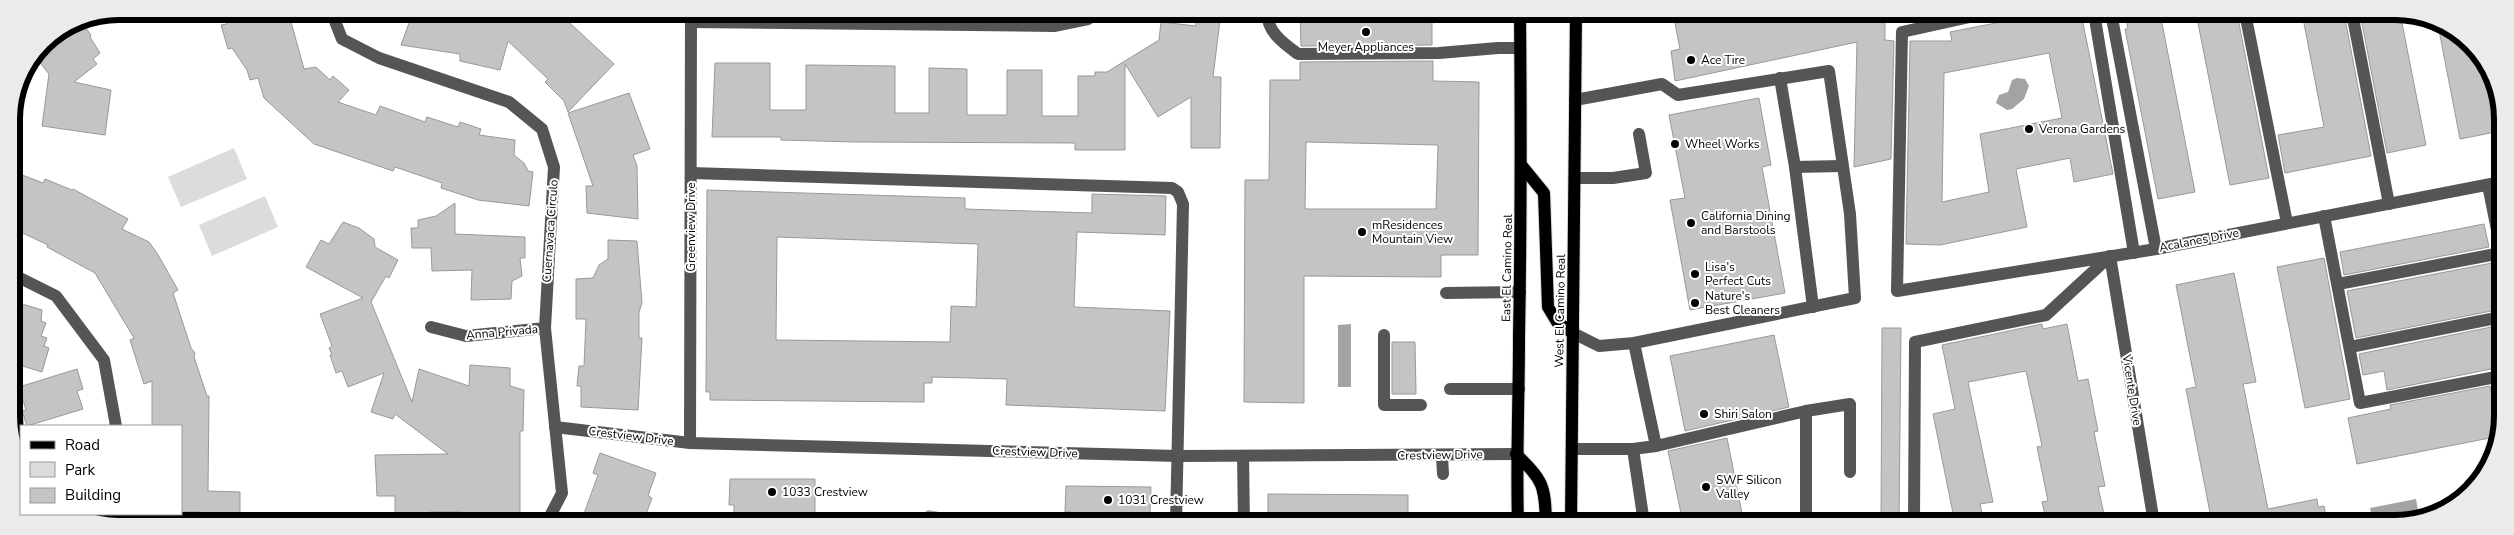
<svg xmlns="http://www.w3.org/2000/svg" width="2514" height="535" font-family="'Nunito Sans',sans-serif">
<rect width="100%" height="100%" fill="#fff"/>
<!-- green -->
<g fill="#dcdcdc">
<polygon points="234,148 247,179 181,207 168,177"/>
<polygon points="265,196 278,227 212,256 199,225"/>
</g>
<!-- water -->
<g fill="#a3a3a3">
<polygon points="2017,78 2025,79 2029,86 2024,99 2012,109 2007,110 1996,103 1999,95 2008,92 2012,80"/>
<polygon points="1351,324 1351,387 1338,387 1338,325"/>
<polygon points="2416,499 2419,516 2408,521 2407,516 2393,519 2394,524 2373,524 2370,508"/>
<polygon points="928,510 939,512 953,522 921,522 922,514"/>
</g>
<!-- building -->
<g fill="#c4c4c4" stroke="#999" fill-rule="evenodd">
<polygon points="246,11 266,11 268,15 288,11 304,69 316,67 330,80 333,76 349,90 338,102 376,115 380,106 425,122 427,117 458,127 460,122 481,129 479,135 515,140 514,155 524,163 528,171 533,172 529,206 478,200 441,188 442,183 395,167 393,171 314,144 264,98 258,78 250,80 247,70 232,48 228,49 221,25 227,24 225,17"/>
<polygon points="413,12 518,12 550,22 559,13 614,64 568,112 564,101 545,82 548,79 508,41 500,70 460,61 460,54 401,45"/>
<polygon points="1196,12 1221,12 1213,77 1221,77 1220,148 1191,148 1191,97 1158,117 1125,64 1125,150 1075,150 1075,143 856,142 781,140 781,137 712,137 715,63 770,63 770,110 806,110 806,65 895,66 895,113 929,113 929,68 967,69 967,115 1007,115 1007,70 1042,70 1042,116 1078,116 1078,76 1095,76 1095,72 1107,72 1159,40 1161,22 1196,26"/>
<polygon points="1300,12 1432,12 1432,45 1301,46"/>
<polygon points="1673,13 1885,13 1885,40 1894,41 1891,159 1854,167 1857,42 1675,81 1671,51 1680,49"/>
<path d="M2047 13H2081L2113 174 2074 182 2070 158 2016 169 2027 227 1940 245 1906 244 1910 41H1952L1950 32ZM2049 53 2062 118 1980 134 1989 192 1942 202 1944 73Z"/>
<polygon points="2125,13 2160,13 2195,192 2158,199 2125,29 2128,29"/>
<polygon points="2196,13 2237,13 2269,178 2230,185"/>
<polygon points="2302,13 2344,13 2371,156 2285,173 2278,135 2324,127"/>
<polygon points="2360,13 2400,13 2426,145 2387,153"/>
<polygon points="79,19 91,35 90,37 100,53 93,59 97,64 74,82 111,90 105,135 42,126 49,74 34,55 43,43"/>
<polygon points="2438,25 2471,43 2491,80 2501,131 2460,139"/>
<path d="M1433 61V81L1479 82 1478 255H1441V277L1304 276V403L1244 402 1245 180H1269L1270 80H1300V62ZM1306 142 1438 145 1436 209H1305Z"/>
<polygon points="629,93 650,149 633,155 637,166 638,219 587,213 586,186 593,186 568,113"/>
<polygon points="1759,98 1771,165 1762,167 1785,293 1690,310 1670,200 1685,198 1669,115"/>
<polygon points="12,171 43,183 45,179 72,190 73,189 128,219 122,229 149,242 157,253 178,290 173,293 191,348 195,353 194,357 207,396 209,396 208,491 240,492 240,522 200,522 200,512 181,512 181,426 152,426 152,381 144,384 130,340 134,338 95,273 47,247 48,245 12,228"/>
<path d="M707 190 965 198V209L1092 213V194L1166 196 1165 235 1077 232 1074 307 1170 311 1165 411 1006 405 1007 379 932 377V383H924V402L710 400V392H706ZM777 237 978 244 976 307 951 306 950 342 776 340Z"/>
<polygon points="455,203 455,234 525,237 525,258 520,258 522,276 512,281 511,299 471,300 472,270 432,271 431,248 412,248 411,228 418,228 418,220 436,216"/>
<polygon points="343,222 359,228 374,239 375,247 398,260 389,278 386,276 371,302 412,402 419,369 469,386 470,365 510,368 510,386 524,390 523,431 520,431 520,516 510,516 510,519 481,519 481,515 462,515 462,512 430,512 430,521 395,521 395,496 377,496 375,455 448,454 395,414 393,419 371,412 384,373 348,387 342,371 336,373 330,355 332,355 329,348 332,346 320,314 363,298 306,267 321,240 329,244"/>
<polygon points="2484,224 2489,247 2344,275 2340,252"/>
<polygon points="608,240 637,241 642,303 639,312 639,338 642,338 638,410 581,407 581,386 577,386 579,366 584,366 586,319 576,319 576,279 593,278 599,265 608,259"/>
<polygon points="2324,258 2350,399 2305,408 2277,267"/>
<polygon points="2492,263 2501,309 2356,338 2347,291"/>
<polygon points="2234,273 2256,382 2243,384 2268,509 2317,499 2318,507 2324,506 2327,523 2212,523 2186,389 2196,387 2176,285"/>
<polygon points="16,302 42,310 41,321 46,323 41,336 47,338 44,346 49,348 42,372 13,363 13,303"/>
<polygon points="2042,324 2043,329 2067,324 2078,381 2088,379 2098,431 2094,432 2105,486 2098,487 2106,523 2047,523 2042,502 2048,501 2037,447 2042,446 2026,371 1968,382 1993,502 1980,504 1984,523 1955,523 1933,414 1955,409 1942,345"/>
<polygon points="2501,325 2501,367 2387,390 2384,371 2363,375 2359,354"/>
<polygon points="1882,328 1901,328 1899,523 1881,523"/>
<polygon points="1774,335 1789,407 1685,431 1670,356"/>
<polygon points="1392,342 1415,342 1416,394 1392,394"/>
<polygon points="77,369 83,389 77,391 83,409 27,426 22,411 26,410 19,387"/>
<polygon points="2490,386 2500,436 2357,464 2348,418 2391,409 2390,405"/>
<polygon points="1727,438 1744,523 1683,523 1668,451"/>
<polygon points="600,453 656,473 648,496 652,498 643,522 581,522 598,475 593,473"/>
<polygon points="730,479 815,479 815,515 804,515 804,522 738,522 738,513 734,513 734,505 729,505"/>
<polygon points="1066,486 1151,487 1150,513 1144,513 1144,522 1139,523 1070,522 1071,512 1065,512"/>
<polygon points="1268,494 1408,495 1408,523 1268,523"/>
</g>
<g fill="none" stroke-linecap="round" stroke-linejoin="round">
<!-- major casing -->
<g stroke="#dbdbdb" stroke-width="14">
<g id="major">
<polyline points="1522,166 1544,193 1548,307 1557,322 1573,333"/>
<path d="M1516 454C1543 481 1545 484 1546 523"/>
<path d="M1518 523C1516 461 1519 400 1519 338 1521 229 1521 121 1520 12"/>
<polyline points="1571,523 1576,13"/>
</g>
</g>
<!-- minor -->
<g stroke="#555" stroke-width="12">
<polyline points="331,11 342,39 379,58 509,102 542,129 554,167 545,328 562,493 547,522"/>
<path d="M1267 12C1267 32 1283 43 1298 54L1439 53 1498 48H1520"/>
<polyline points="1988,13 1902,32 1897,291 2156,249 2501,182"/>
<polyline points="2094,13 2134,253"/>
<polyline points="2111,13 2156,249"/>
<polyline points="2245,13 2287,223"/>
<polyline points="2352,13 2389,204"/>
<polyline points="691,22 1054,26 1088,19 1094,12"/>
<polyline points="1780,78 1795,167 1813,307"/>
<polyline points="1795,167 1842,166"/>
<polyline points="691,173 1172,188 1178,192 1183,204 1176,523"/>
<polyline points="1575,178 1613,178 1646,173 1639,134"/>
<polyline points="2488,185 2501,250"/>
<polyline points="2324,216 2360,403 2501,376"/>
<polyline points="2110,256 2154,523"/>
<polyline points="12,274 56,296 104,360 116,426"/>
<polyline points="2338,284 2501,253"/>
<polyline points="1446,293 1520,292"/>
<polyline points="431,327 466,336 545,328"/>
<polyline points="1573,333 1599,346 1634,343 1855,298 1850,214 1829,71 1678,95 1662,84 1575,100"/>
<polyline points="1384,335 1384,405 1421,405"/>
<polyline points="1634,343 1656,446 1633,449 1644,523"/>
<polyline points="2350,347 2501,317"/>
<polyline points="1450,389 1519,389"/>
<polyline points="1806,411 1806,523"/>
<polyline points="555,427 690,443 1178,456 1516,454"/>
<polyline points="690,443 691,12"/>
<polyline points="1656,446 1806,411 1850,404 1850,472"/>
<polyline points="1572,449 1633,449"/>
<polyline points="1243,456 1244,523"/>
<polyline points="1442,456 1443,474"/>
<polyline points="135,514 141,522"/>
<polyline points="107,522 124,514"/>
<polyline points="1914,523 1915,342 2046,315 2110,256"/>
</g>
<!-- major -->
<use href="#major" stroke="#000" stroke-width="12"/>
</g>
<!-- markers -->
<g fill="#000" stroke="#fff" stroke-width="2">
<circle cx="1366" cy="32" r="5"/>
<circle cx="1691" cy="60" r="5"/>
<circle cx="2029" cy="129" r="5"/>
<circle cx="1675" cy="144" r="5"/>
<circle cx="1691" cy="223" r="5"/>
<circle cx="1362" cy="232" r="5"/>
<circle cx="1695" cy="274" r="5"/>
<circle cx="1695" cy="303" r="5"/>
<circle cx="1704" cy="414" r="5"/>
<circle cx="1706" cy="487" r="5"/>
<circle cx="772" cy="492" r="5"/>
<circle cx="1108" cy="500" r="5"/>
</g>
<g text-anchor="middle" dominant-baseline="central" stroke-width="4" stroke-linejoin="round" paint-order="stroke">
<!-- poi labels -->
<g font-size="12" fill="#000" stroke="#fff" text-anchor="start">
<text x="1366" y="47" text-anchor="middle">Meyer Appliances</text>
<text x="1701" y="60">Ace Tire</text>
<text x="2039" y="129">Verona Gardens</text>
<text x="1685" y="144">Wheel Works</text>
<text x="1701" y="216">California Dining<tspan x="1701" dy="14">and Barstools</tspan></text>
<text x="1372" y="225">mResidences<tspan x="1372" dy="14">Mountain View</tspan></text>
<text x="1705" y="267">Lisa's<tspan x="1705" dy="14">Perfect Cuts</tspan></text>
<text x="1705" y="296">Nature's<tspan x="1705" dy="14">Best Cleaners</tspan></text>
<text x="1714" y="414">Shiri Salon</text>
<text x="1716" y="480">SWF Silicon<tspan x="1716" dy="14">Valley</tspan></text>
<text x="782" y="492">1033 Crestview</text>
<text x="1118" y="500">1031 Crestview</text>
</g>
<!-- street labels -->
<g font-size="12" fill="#000" stroke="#fff">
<text transform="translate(691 227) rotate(-90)">Greenview Drive</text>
<text transform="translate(550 231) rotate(-86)">Cuernavaca Circulo</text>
<text transform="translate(2199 240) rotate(-11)">Acalanes Drive</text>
<text transform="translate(1507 268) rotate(-89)">East El Camino Real</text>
<text transform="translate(1560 311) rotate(-89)">West El Camino Real</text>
<text transform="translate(502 332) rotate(-5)">Anna Privada</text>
<text transform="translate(2132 390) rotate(81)">Vicente Drive</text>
<text transform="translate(631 436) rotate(7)">Crestview Drive</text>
<text transform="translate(1035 452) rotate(2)">Crestview Drive</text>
<text transform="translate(1440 455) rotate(-1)">Crestview Drive</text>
</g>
</g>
<!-- crop -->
<path d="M0 0H2514V535H0ZM119 20H2395A99 99 0 0 1 2494 119V416A99 99 0 0 1 2395 515H119A99 99 0 0 1 20 416V119A99 99 0 0 1 119 20Z" fill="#ebebeb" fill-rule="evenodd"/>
<path fill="none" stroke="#000" stroke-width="6" d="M119 20H2395A99 99 0 0 1 2494 119V416A99 99 0 0 1 2395 515H119A99 99 0 0 1 20 416V119A99 99 0 0 1 119 20Z"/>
<!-- legend -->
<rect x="20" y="425" width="162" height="90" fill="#ffffff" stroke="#999999"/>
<rect x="30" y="441" width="25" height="8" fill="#000000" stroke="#999999"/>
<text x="65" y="450" font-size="15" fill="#000000">Road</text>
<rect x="30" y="462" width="25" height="15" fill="#dcdcdc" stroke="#999999"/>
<text x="65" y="475" font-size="15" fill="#000000">Park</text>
<rect x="30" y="488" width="25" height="15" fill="#c4c4c4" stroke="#999999"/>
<text x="65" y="500" font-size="15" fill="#000000">Building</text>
</svg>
